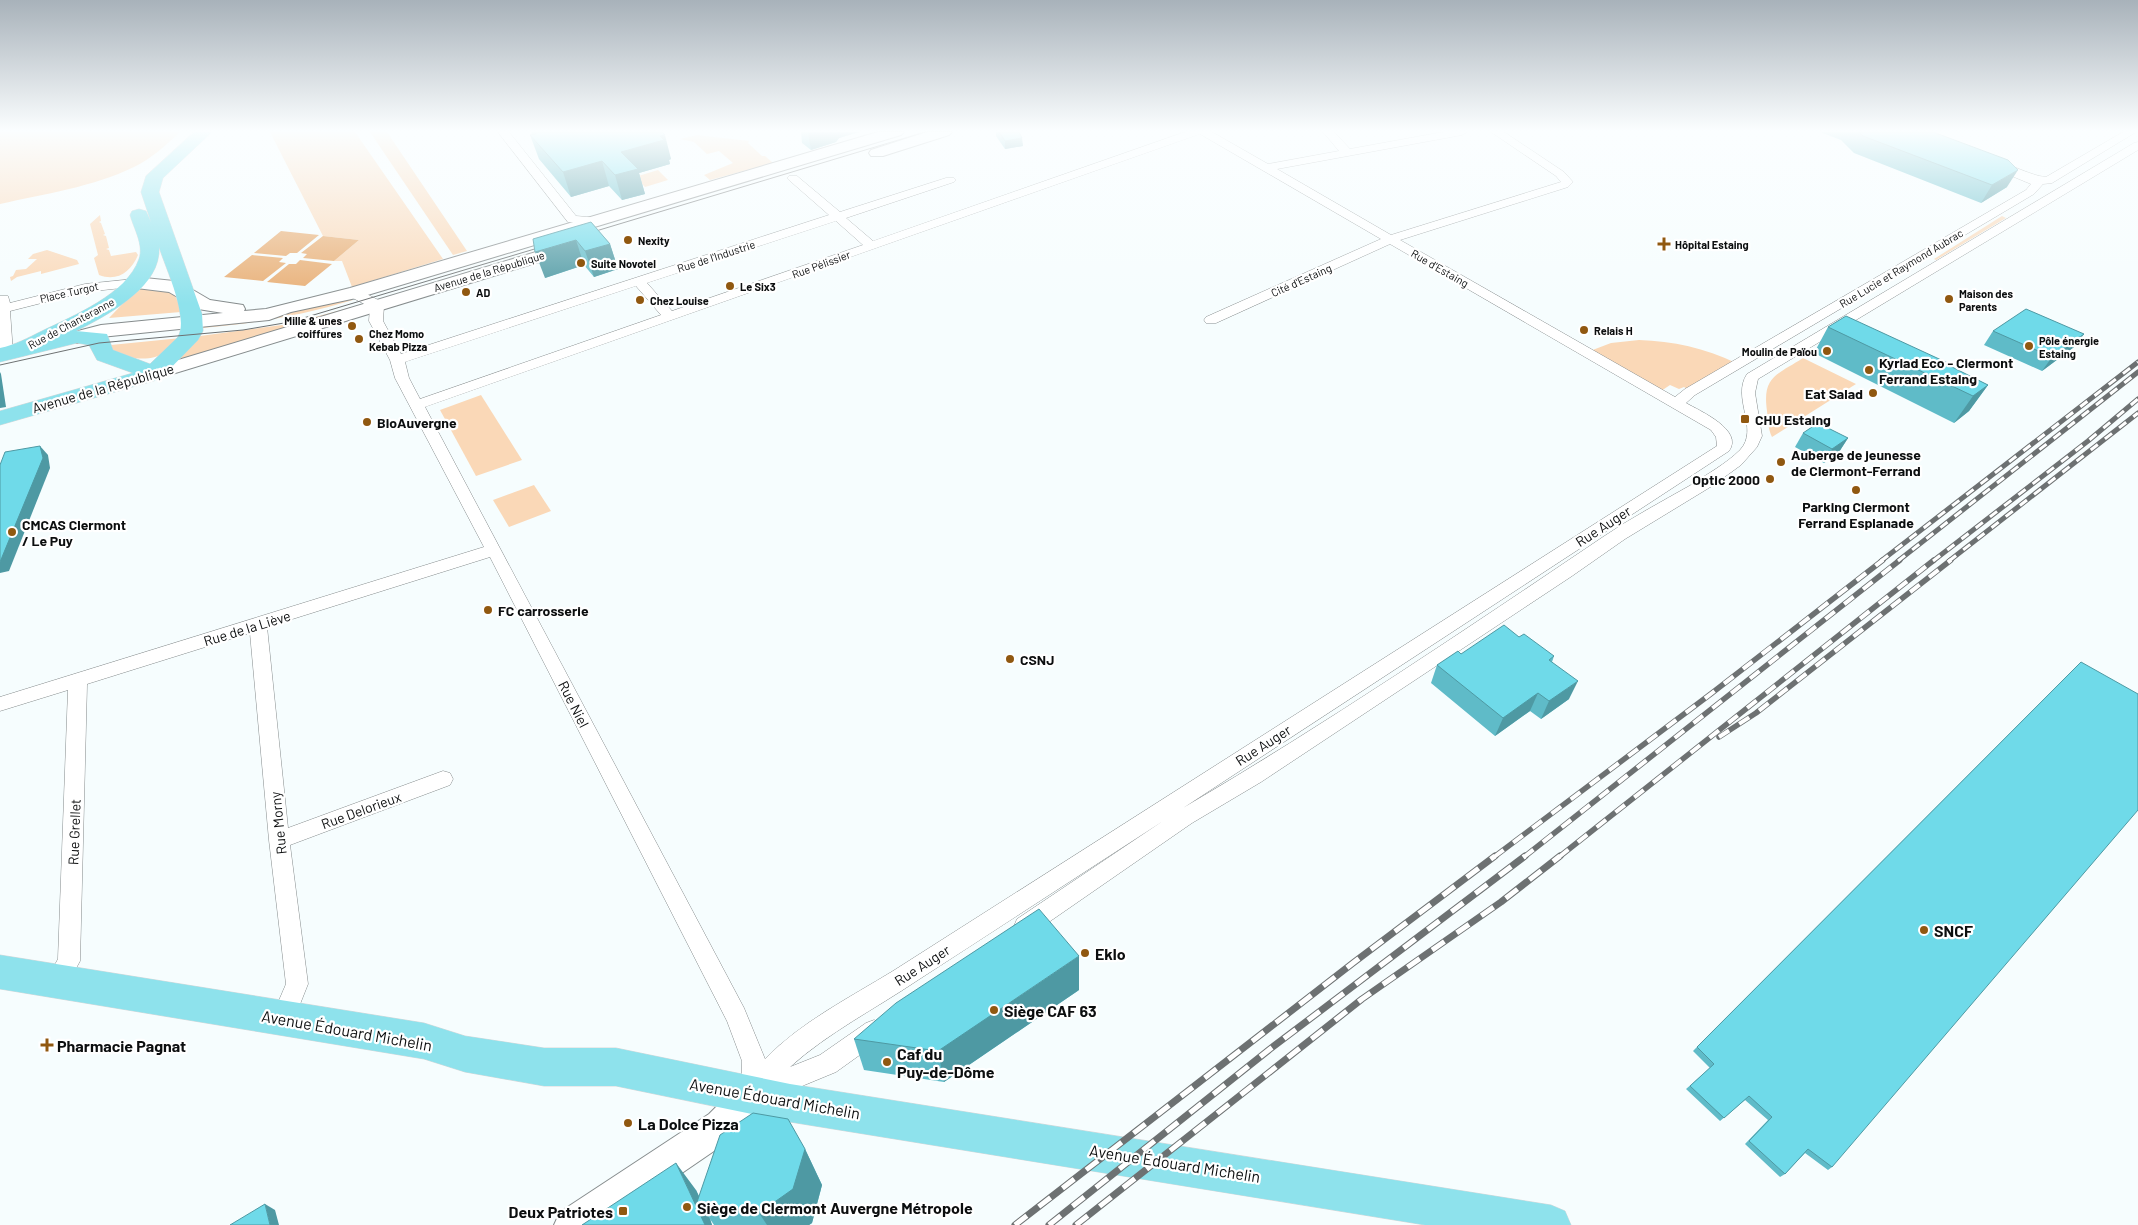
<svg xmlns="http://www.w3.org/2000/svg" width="2138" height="1225" font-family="Barlow,sans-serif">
<rect width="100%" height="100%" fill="#f6fdfe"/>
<!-- green -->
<g fill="#fad8b7">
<path d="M0 132H180C166 145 151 159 134 167 93 187 44 194 0 204Z"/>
<polygon points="270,132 355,132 443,259 352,287 342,261 334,261 359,240 323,236"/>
<polygon points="370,132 387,132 467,251 453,255"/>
<polygon points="697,135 749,141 748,143 762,156 765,156 773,163 710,180 704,175 733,163 719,151 707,154 694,142 680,139"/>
<polygon points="658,170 668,180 645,187 635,177"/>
<path d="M100 215 101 221 99 222 101 223 105 234 103 235 106 236 109 248 106 249 109 250 111 256 136 252 138 255C131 272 117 282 99 275L94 258 98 255 90 224Z"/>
<polygon points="2002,216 2006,218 1936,260 1934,259"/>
<polygon points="47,250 77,260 79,264 41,274 41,271 17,277 11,281 10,277 13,276 16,270 26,269 37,259 28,259 33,254"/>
<path d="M142 288C168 289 174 285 181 312L109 318 135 291Z"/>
<path d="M347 298 353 300C303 315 254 324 202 328L204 323Z"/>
<polygon points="363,304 367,306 182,359 178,358 197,341 200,336 289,324"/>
<path d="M181 338C177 342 172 349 166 352 152 362 130 359 114 353L111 345Z"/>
<path d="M1639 340C1673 341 1705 348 1736 363L1689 390 1684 387 1679 389 1670 385 1661 391 1590 351 1611 343Z"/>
<path d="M1803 358 1856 384 1772 437C1768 429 1768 420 1767 411 1762 376 1777 375 1803 358Z"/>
<polygon points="481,395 522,460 476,476 440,410"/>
<polygon points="534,485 551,511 509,527 493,500"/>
</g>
<!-- water -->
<g fill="#e8ae74">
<polygon points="281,231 319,235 297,253 290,253 286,256 254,253"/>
<polygon points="323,236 359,240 334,261 303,258 307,254 301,253"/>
<polygon points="252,255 283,258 279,262 286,263 263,281 224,277"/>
<polygon points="300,260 332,264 305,286 267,282 289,264 296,264"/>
</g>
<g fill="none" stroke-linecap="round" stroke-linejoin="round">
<!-- street casing -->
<g stroke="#868c8d" stroke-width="1">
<g id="street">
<polygon points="498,132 509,132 576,216 599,218 601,221 599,224 568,222"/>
<path d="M1185 132H1212L1268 164 1339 151 1323 132H1334L1350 149 1443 132H1467L1462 135 1277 169 1391 235 1561 182 1556 176 1491 132H1504L1564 172 1573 182 1568 187 1400 240 1675 397 1685 389 2026 190 2031 184 1990 167 1988 165 1990 163C2004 159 2029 176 2046 177L2123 132H2136L2052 183 2043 184 2034 194 1695 395 1686 403C1700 411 1744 430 1729 451L1183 808C1326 724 1465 630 1603 537 1631 518 1661 502 1691 485 1707 474 1726 464 1740 450 1760 429 1731 398 1747 374L2134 143 2138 142V150L1758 379 1755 393 1762 436 1757 447 1741 465 1712 486 1625 539 1572 576 1261 782 1192 823 1033 933 1025 936 1017 933 1014 926 1017 919 1163 821C1081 874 1000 927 918 980 875 1009 829 1032 790 1067L820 1055 866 1023 874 1020 882 1023 886 1031 882 1039 836 1072 761 1103 753 1106 744 1103 741 1094 742 1061 727 1021 490 557 267 627 288 828 443 771 450 773 453 779 450 785 290 845 308 984 291 1027 283 1030 275 1027 271 1019 286 984 269 840 250 633 87 684 80 961 65 989 57 992 49 989 46 981 58 959 68 690 0 711V697L484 547 395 378 390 360 369 321 370 307 349 296 347 293 349 290H359L382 302 384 305 383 321 401 354 829 215 789 180 787 178 789 176H797L840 212 946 178H954L956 180 954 182 846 218 873 241ZM1200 134 1381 239 1206 317 1204 320 1206 323H1216L1390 244 1711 430 1716 437 1717 446 893 971C849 998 801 1022 765 1059L744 1008 425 407ZM836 221 863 245 672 311 647 283ZM636 286 661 315 420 399 409 378 405 362Z"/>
<polygon points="135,279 141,283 140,286 85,292 10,311 13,353 6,357 0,354 0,296 8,296 10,303 85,284"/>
</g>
</g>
<!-- secondary casing -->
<g stroke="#868c8d" stroke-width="2">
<g id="secondary">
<polygon points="878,132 904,132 901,135 361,297 291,312 269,320 101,337 77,343 70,341 67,337 70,333 101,325 223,313 198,309 169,292 128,287 126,283 128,279 135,277 174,281 181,283 210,300 243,305 245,309 244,311 266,309 350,288"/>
<polygon points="927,132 952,132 949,135 883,156 871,156 869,153 871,150"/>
<polygon points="569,242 575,243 578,247 575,251 159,378 152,380 145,378 142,374 145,370"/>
<polygon points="753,1077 765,1082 770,1094 765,1106 733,1138 606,1225 554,1225 560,1212 709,1114 741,1082"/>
</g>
</g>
<!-- primary casing -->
<g stroke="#d8d8d9" stroke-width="1">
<g id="primary">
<path d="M194 132H212L163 178 159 192 202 314 203 331 198 340 160 379 0 425V411L133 373 97 360 89 345 77 343 0 362V348C15 345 28 338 42 331 73 316 127 294 139 259 144 245 134 229 130 215L132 211 139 209 146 211 151 222 141 192 146 176ZM159 247C166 269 189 317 178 337L150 364 113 350 107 334 76 331C106 316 162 287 159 247Z"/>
<polygon points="0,955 424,1023 465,1036 544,1048 616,1048 790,1084 1551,1205 1565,1211 1571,1225 1425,1225 790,1122 616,1086 544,1086 465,1072 424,1059 0,989"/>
</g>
</g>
<!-- street -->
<use href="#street" fill="#fff" fill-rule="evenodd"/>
<!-- secondary -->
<use href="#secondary" fill="#fff" fill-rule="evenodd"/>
<!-- primary -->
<use href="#primary" fill="#8ee2ec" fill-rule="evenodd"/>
<!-- tram -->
<g stroke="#6d7172" stroke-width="1">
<polyline points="586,234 925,132"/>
<polyline points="0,365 99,343 243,330 290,322 548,245"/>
</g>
<!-- rail-far2 casing -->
<g stroke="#6d7172" stroke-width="5">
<g id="rail-far2">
<polyline points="1881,561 2138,362"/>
<polyline points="1898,561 2138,372"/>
<polyline points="1933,561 2088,441 2138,399"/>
<polyline points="1949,561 2138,413"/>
</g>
</g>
<!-- rail-far1 casing -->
<g stroke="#6d7172" stroke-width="5.5">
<g id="rail-far1">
<polyline points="1719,737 1756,713 1951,560"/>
<polyline points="1494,857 1712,693 1883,560"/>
<polyline points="1524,857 1900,560"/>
<polyline points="1559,857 1934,560"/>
</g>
</g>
<!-- rail casing -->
<g stroke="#6d7172" stroke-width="7">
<g id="rail">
<polyline points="1015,1225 1353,963 1495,856"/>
<polyline points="1049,1225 1270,1049 1525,856"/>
<polyline points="1076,1225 1362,999 1501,902 1560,856"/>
</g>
</g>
<!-- rail-far2 -->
<use href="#rail-far2" stroke="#fff" stroke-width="3" stroke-dasharray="9" stroke-linecap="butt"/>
<!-- rail-far1 -->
<use href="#rail-far1" stroke="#fff" stroke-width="4" stroke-dasharray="12" stroke-linecap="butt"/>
<!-- rail -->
<use href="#rail" stroke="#fff" stroke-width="5" stroke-dasharray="15" stroke-linecap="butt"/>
</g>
<!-- wall -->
<g fill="#5fbbc8">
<polygon points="531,132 662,132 671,159 669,160 670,164 639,173 645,194 622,200 609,186 571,197 539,159 530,135 532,135"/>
<polygon points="801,132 859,132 839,138 836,142 811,150 802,143"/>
<polygon points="996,132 1019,132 1023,146 1005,149 996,136"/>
<polygon points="1820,132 1933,132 2007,187 1981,203 1854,153 1841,140"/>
<polygon points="591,222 610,244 618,269 594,277 584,265 545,278"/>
<polygon points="1828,327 1950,364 1949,366 1988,385 1969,411 1954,423 1814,353"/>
<polygon points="1993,331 2084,334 2074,347 2042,371 1984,345"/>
<polygon points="1803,433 1848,438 1839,452 1824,463 1795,447"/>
<polygon points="1461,654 1554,656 1552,662 1569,699 1541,719 1530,711 1495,736 1431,683 1437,665"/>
<polygon points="2081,662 1832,1167 1828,1170 1805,1153 1785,1174 1780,1177 1745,1144 1768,1120 1745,1100 1720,1121 1686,1089 1710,1068 1693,1051"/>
<polygon points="1079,990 944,1082 864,1070 854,1039"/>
<polygon points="805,1149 822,1185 812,1223 809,1225 714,1225 710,1219 712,1225 582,1225 696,1190 699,1196"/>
</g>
<!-- shaded-wall -->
<g fill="#4e99a3">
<polygon points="812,132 859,132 839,138 836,142 811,150 808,133"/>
<polygon points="665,135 671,159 669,160 670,164 639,173 645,194 622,200 615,175 621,152"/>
<polygon points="1022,138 1023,146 1005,149 1005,141"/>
<polygon points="602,161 609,186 571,197 563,172"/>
<polygon points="2018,170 2007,187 1981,203 1992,185"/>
<polygon points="576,240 584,265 545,278 535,252"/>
<polygon points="610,244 618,269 594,277 585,251"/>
<polygon points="2084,334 2074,347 2042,371 2052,357"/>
<polygon points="0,372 1,374 6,407 0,408"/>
<polygon points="1988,385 1969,411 1954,423 1973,396"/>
<polygon points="1848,438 1839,452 1824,463 1832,449"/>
<polygon points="40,446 48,455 50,468 9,571 0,573 0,562"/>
<polygon points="1578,681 1569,699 1541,719 1549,701"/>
<polygon points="1538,693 1530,711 1495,736 1503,718"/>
<polygon points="1079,956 1079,990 944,1082 938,1051"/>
<polygon points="805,1149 822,1185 812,1223 809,1225 767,1225 759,1213"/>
<polygon points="676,1163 696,1190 702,1203 697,1202 710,1219 712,1225 705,1225"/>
<polygon points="265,1204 275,1210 279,1225 270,1225"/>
</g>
<!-- building -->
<g fill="#6fdae9" stroke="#4e99a3">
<polygon points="535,132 662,132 665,135 660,136 664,140 621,152 638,169 615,175 602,161 563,172 530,135 536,134"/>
<polygon points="999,132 1019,132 1022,138 1005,141"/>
<polygon points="1859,132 1933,132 2008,160 2018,170 1992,185 1863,136"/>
<polygon points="591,222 610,244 585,251 576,240 535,252 533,239"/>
<polygon points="2026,309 2084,334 2052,357 1993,331"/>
<polygon points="1846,316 1950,364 1948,365 1988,385 1973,396 1828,327"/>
<polygon points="1818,423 1848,438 1832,449 1803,433"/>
<polygon points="40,446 43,458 0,562 0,465 5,452"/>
<polygon points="1504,625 1519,637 1524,634 1554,656 1549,660 1578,681 1549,701 1538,693 1503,718 1437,665 1458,651 1461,654"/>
<polygon points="2081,662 2138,694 2138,810 1832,1167 1808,1149 1785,1174 1749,1141 1772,1117 1749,1096 1724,1118 1690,1086 1714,1064 1697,1047"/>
<polygon points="1039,909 1079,956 938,1051 854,1039 896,1003"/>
<polygon points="753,1113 788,1119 805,1149 793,1189 759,1213 697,1202 720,1135"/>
<polygon points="676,1163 705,1225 582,1225"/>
<polygon points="265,1204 270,1225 230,1225"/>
</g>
<!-- sky -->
<linearGradient id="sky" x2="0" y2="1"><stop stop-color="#a8b2ba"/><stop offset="0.43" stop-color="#fbfeff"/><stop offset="1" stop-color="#fbfeff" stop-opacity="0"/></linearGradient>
<rect width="2138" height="304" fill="url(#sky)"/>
<!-- markers -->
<g fill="#905810" stroke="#fff" stroke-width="2">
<circle cx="628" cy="240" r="5"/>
<path d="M1661.5 236.5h5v5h5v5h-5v5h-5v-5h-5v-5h5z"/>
<circle cx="581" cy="263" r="5"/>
<circle cx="730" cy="286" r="5"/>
<circle cx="466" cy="292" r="5"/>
<circle cx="1949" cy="299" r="5"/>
<circle cx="640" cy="300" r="5"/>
<circle cx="352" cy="326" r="5"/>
<circle cx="1584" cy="330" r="5"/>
<circle cx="359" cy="339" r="5"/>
<circle cx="2029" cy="346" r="5"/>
<circle cx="1827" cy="351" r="5"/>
<circle cx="1869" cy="370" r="5"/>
<circle cx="1873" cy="393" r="5"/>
<rect x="1740" y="414" width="10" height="10" rx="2.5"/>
<circle cx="367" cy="422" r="5"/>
<circle cx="1781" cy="462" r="5"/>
<circle cx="1770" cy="479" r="5"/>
<circle cx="1856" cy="490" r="5"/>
<circle cx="12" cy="532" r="5"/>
<circle cx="488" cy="610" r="5"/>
<circle cx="1010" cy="659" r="5"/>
<circle cx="1924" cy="930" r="5"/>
<circle cx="1085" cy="953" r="5"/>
<circle cx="994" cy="1010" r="5"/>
<path d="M44.5 1037.5h5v5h5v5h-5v5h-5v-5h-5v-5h5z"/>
<circle cx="887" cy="1062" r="5"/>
<circle cx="628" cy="1123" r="5"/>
<circle cx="687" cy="1207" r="5"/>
<rect x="618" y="1206" width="10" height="10" rx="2.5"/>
</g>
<g text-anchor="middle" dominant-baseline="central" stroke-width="4.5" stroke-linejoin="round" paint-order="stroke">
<!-- far-poi labels -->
<g font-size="11" font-weight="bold" fill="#0c0e0f" stroke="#fff" text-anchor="start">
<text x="638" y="240">Nexity</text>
<text x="1675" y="244">Hôpital Estaing</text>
<text x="591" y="263">Suite Novotel</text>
<text x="740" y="286">Le Six3</text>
<text x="476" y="292">AD</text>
<text x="1959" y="293">Maison des<tspan x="1959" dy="13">Parents</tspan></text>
<text x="650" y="300">Chez Louise</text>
<text x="342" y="320" text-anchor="end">Mille &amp; unes<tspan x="342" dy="13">coiffures</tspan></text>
<text x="1594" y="330">Relais H</text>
<text x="369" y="333">Chez Momo<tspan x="369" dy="13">Kebab Pizza</tspan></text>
<text x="2039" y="340">Pôle énergie<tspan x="2039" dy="13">Estaing</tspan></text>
<text x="1817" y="351" text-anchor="end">Moulin de Païou</text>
</g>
<!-- far-street labels -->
<g font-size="11" fill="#0c0e0f" stroke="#fff">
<text transform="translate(716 256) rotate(-18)">Rue de l'Industrie</text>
<text transform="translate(821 264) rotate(-20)">Rue Pélissier</text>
<text transform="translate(1440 268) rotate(30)">Rue d'Estaing</text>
<text transform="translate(1901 268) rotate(-31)">Rue Lucie et Raymond Aubrac</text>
<text transform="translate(489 271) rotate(-17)">Avenue de la République</text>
<text transform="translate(1301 280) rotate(-24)">Cité d'Estaing</text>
<text transform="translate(69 292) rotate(-13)">Place Turgot</text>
<text transform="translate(71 323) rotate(-28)">Rue de Chanteranne</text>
</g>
<!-- poi labels -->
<g font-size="14" font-weight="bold" fill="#0c0e0f" stroke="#fff" text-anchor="start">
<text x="1879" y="362">Kyriad Eco - Clermont<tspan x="1879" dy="16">Ferrand Estaing</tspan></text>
<text x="1863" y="393" text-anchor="end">Eat Salad</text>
<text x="1755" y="419">CHU Estaing</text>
<text x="377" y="422">BioAuvergne</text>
<text x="1791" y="454">Auberge de jeunesse<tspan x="1791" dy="16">de Clermont-Ferrand</tspan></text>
<text x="1760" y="479" text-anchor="end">Optic 2000</text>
<text x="1856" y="506" text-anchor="middle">Parking Clermont<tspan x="1856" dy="16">Ferrand Esplanade</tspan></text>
<text x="22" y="524">CMCAS Clermont<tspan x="22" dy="16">/ Le Puy</tspan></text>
<text x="498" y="610">FC carrosserie</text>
<text x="1020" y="659">CSNJ</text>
</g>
<!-- street labels -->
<g font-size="14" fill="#0c0e0f" stroke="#fff">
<text transform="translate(103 388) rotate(-16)">Avenue de la République</text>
<text transform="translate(1603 526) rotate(-33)">Rue Auger</text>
<text transform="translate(247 628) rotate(-17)">Rue de la Liève</text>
<text transform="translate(574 704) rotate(63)">Rue Niel</text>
<text transform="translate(1263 745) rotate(-33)">Rue Auger</text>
<text transform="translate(361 810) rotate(-20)">Rue Delorieux</text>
<text transform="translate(278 823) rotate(-96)">Rue Morny</text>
<text transform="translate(74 832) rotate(-88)">Rue Grellet</text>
<text transform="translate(922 965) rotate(-33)">Rue Auger</text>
</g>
<!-- near-poi labels -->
<g font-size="16" font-weight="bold" fill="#0c0e0f" stroke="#fff" text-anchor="start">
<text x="1934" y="930">SNCF</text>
<text x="1095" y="953">Eklo</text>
<text x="1004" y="1010">Siège CAF 63</text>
<text x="57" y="1045">Pharmacie Pagnat</text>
<text x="897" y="1053">Caf du<tspan x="897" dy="18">Puy-de-Dôme</tspan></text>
<text x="638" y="1123">La Dolce Pizza</text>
<text x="697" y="1207">Siège de Clermont Auvergne Métropole</text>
<text x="613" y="1211" text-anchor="end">Deux Patriotes</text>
</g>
<!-- near-street labels -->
<g font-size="16" fill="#0c0e0f" stroke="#fff">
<text transform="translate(347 1030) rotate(10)">Avenue Édouard Michelin</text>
<text transform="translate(775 1098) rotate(10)">Avenue Édouard Michelin</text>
<text transform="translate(1175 1163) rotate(9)">Avenue Édouard Michelin</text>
</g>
</g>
</svg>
